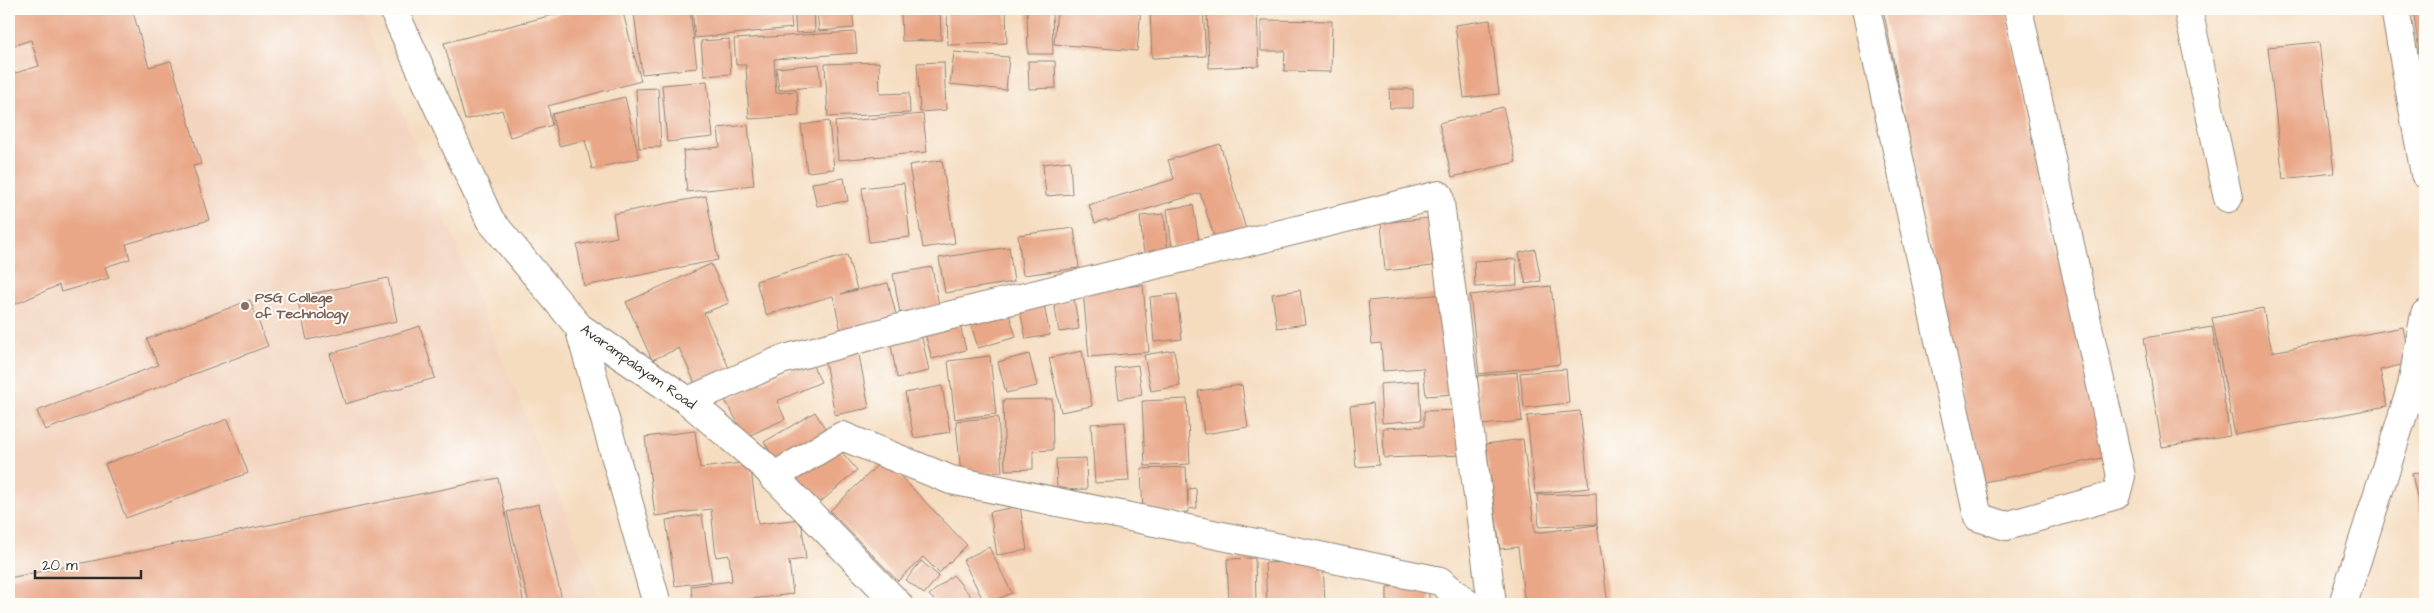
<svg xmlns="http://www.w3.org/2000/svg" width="2434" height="613" font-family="'Architects Daughter',sans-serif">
<rect width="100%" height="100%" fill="#fdfcf7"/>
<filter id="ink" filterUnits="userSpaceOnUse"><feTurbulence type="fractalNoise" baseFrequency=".02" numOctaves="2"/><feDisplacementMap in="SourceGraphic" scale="10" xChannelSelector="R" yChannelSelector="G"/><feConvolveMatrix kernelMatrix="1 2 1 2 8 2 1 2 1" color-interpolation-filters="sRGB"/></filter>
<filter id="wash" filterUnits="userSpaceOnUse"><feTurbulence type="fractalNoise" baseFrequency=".0096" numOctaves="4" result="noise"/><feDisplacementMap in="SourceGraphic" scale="20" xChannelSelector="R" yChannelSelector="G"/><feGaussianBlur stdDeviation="1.12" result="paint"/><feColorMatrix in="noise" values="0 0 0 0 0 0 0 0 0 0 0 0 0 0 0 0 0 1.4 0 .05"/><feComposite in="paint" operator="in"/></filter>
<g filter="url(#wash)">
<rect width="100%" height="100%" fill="#f5dcbf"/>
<!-- built -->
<polygon fill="#f3d4bf" points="9,9 360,9 602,604 9,604"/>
<g id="blocks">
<!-- building -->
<g fill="#e9a788">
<polygon points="9,9 132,9 149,67 171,61 201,164 193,166 209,220 126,244 130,259 105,267 109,278 61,292 59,285 9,307 9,75 39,66 31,40 9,47"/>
<polygon points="576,9 622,9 641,81 548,106 552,125 510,137 502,110 465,120 444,43"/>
<polygon points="624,9 647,9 647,10 625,14"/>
<polygon points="671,9 690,9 697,68 642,74 634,13"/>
<polygon points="692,9 790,9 792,28 695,38"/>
<polygon points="794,9 814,9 815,32 796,33"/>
<polygon points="817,9 852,9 854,28 819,31"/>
<polygon points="901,9 940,9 941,40 902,41"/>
<polygon points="947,9 1006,9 1007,43 948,45"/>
<polygon points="1027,9 1052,9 1053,54 1028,54"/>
<polygon points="1057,9 1141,9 1137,51 1054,44"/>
<polygon points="1150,9 1203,9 1206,56 1152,58"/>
<polygon points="1257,9 1259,66 1209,68 1207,11"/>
<polygon points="1883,9 2006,9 2060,267 2069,266 2107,457 1979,483"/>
<polygon points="2413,9 2425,9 2425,86 2424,86"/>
<polygon points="1261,20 1332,21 1331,72 1284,71 1285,51 1261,51"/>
<polygon points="1490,20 1499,94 1464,98 1455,25"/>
<polygon points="855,32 857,53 774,59 776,93 797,91 799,116 749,119 746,65 736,65 734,39"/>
<polygon points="729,39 731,74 704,76 701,41"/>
<polygon points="2319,42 2334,173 2283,179 2268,47"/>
<polygon points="954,52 1009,57 1006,90 950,84"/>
<polygon points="1028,61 1055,61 1056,88 1029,89"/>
<polygon points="879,62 880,94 909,93 910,113 828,117 825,64"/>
<polygon points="944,62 946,110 920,112 917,63"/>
<polygon points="819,64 821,86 779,90 776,68"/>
<polygon points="707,81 713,137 667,142 662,85"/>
<polygon points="658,88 661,147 639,148 636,89"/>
<polygon points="1389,89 1413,89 1413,108 1390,108"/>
<polygon points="625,97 639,158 592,169 585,140 559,146 552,114"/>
<polygon points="1503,107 1516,162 1452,177 1439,123"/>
<polygon points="923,114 927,152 838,160 835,122"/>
<polygon points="829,121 834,169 807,172 801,125"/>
<polygon points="748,125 754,185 687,192 683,151 720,147 718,128"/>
<polygon points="1220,144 1246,229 1215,239 1200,193 1108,221 1107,219 1095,223 1089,205 1174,179 1168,160"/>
<polygon points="942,160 955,243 923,248 909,165"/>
<polygon points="1070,161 1072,194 1046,196 1043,164"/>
<polygon points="844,178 848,201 817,206 812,183"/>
<polygon points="904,183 910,237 869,242 862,188"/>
<polygon points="706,196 718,260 584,286 577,245 617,237 613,214"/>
<polygon points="1193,205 1199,241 1172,246 1167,209"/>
<polygon points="1164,214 1168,253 1144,255 1140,216"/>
<polygon points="1429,218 1433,266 1385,271 1381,223"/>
<polygon points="1074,228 1079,268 1023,275 1018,235"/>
<polygon points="1009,247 1014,282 945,293 939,258"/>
<polygon points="1535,249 1541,281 1526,284 1519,253"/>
<polygon points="847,255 857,289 841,294 888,283 898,322 842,335 833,296 766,315 756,281"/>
<polygon points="1516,259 1517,285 1475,287 1474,261"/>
<polygon points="711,264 729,303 704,313 729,368 695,383 679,348 652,360 626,302"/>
<polygon points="932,267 939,306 900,313 893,274"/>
<polygon points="388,278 397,321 307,340 297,297"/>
<polygon points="1143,285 1149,352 1089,357 1083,291"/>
<polygon points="1551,286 1560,364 1479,374 1470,295"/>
<polygon points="1300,290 1305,324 1277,328 1272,294"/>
<polygon points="1177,294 1182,339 1154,342 1150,297"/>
<polygon points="1446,294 1454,394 1426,396 1423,368 1383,371 1381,343 1372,344 1368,301"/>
<polygon points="1074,299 1079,329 1059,332 1054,302"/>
<polygon points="250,300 268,346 45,430 37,411 158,365 147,339"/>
<polygon points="1044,305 1050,335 1026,339 1020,310"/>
<polygon points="2263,308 2272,352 2403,327 2410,363 2380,370 2387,406 2235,435 2212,318"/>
<polygon points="1008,310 1016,337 978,348 970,321"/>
<polygon points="960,325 966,350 932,359 925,334"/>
<polygon points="420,326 435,378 345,404 330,354"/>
<polygon points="2212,327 2230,436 2162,447 2144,338"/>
<polygon points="921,334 929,371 897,378 890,340"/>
<polygon points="858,350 869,408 835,415 824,356"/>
<polygon points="1174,350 1180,386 1151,391 1144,355"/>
<polygon points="1082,351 1092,406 1061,412 1049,358"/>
<polygon points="1029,354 1037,386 1006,393 998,362"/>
<polygon points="990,356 996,414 955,419 948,361"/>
<polygon points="810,360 821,382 777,401 785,419 746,437 725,400"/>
<polygon points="1138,365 1142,395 1119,399 1115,368"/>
<polygon points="1566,369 1569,403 1524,408 1520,373"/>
<polygon points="1517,372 1522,421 1482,425 1477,376"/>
<polygon points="1419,381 1421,420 1382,423 1380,384"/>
<polygon points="1242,385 1248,427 1204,434 1198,391"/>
<polygon points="942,386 950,432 914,438 905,393"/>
<polygon points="1052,399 1053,450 1033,451 1033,469 1005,470 1003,400"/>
<polygon points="1187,399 1190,464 1145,466 1142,401"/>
<polygon points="1373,403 1379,465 1356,467 1350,406"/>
<polygon points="1463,410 1465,455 1384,458 1383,428 1424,426 1424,411"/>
<polygon points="1580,411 1589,488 1535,494 1527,416"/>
<polygon points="815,412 828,433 777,463 764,442"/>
<polygon points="998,417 1002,472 961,475 956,421"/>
<polygon points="228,419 248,473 126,518 105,464"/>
<polygon points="1125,422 1129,481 1095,483 1091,424"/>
<polygon points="695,431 700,468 750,462 758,524 801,519 806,559 789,561 793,594 710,604 693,604 691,586 732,581 729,555 716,557 711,509 655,516 645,437"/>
<polygon points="1523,439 1535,533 1597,525 1608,604 1525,604 1518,547 1500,549 1486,444"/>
<polygon points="834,443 857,470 816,506 792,479"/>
<polygon points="1086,458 1087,489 1057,490 1056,459"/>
<polygon points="884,459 967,545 939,573 923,557 898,581 830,511"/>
<polygon points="1186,467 1188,507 1188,489 1196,488 1197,508 1188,509 1188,512 1143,515 1141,469"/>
<polygon points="2425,472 2425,521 2422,521 2412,474"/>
<polygon points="498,478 524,604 9,604 9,578"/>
<polygon points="1596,493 1597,524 1539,527 1537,495"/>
<polygon points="539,504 563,604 529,604 507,512"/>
<polygon points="1020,506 1027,550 997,555 990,512"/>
<polygon points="702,515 712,581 675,586 666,520"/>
<polygon points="989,547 1012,593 985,604 963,560"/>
<polygon points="1255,558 1256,604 1229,604 1227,559"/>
<polygon points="921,561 939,576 924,594 906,580"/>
<polygon points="1323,561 1325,604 1267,604 1265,563"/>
<polygon points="953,575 975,601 971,604 938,604 929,595"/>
<polygon points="1429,585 1429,604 1387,604 1387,587"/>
</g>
</g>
</g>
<g filter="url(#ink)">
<use href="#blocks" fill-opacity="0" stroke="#908475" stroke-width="1"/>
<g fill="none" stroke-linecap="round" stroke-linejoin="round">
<!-- minor casing -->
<g stroke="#908475" stroke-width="30">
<g id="minor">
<polyline points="393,9 490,220 579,327 688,401 762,464 898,604"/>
<polyline points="1866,9 1978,517 2006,526 2116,495 2121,476 2018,9"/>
<polyline points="2188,9 2228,198"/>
<polyline points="2395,9 2425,174"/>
<polyline points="579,327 657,604"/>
<polyline points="688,401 781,360 907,326 1439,195 1492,604"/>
<polyline points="773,477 842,436 951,480 1440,581 1468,604"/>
<polyline points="2343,604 2412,386 2425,314"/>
</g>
</g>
<!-- minor -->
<use href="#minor" stroke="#fff" stroke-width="28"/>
</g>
</g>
<!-- markers -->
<circle fill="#8d6e63" stroke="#fdfcf7" stroke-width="2" cx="245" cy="306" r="5"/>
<g text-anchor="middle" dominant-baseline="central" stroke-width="4" stroke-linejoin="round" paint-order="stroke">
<!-- education labels -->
<g font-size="14" font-weight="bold" fill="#785e54" stroke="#fdfcf7" text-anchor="start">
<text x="255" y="298">PSG College<tspan x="255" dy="16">of Technology</tspan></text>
</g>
<!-- street labels -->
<g font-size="14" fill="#2b2b2b" stroke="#fdfcf7">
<text transform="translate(638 367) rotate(35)">Avarampalayam Road</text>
</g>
</g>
<!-- margin -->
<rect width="2434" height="613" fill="none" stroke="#fdfcf7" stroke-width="30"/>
<!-- scale -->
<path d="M35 570v8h106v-8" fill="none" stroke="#2b2b2b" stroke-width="2.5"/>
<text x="42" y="570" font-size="15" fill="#2b2b2b" stroke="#fdfcf7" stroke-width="4" paint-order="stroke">20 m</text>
</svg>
